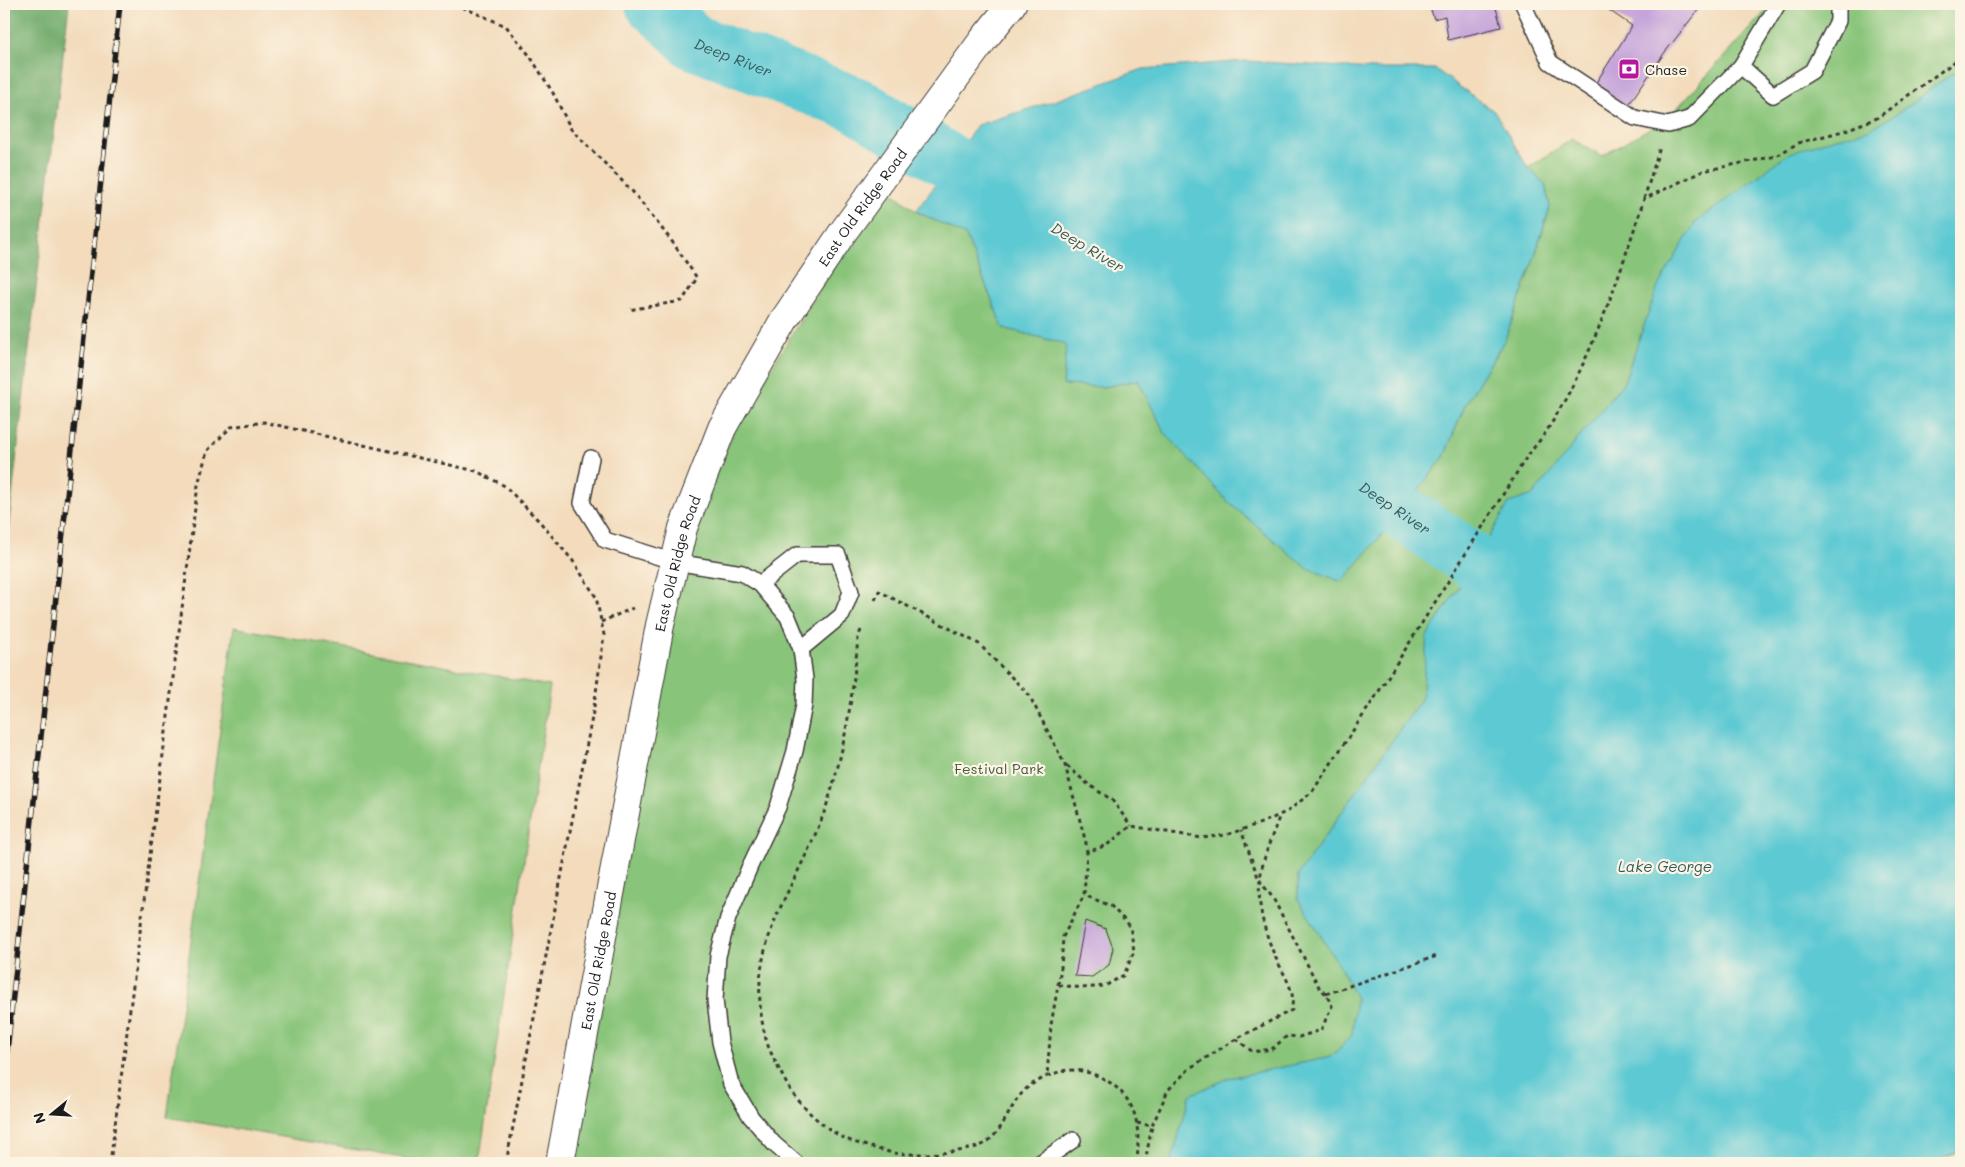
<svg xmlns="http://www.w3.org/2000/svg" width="1965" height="1167" font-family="Mali,sans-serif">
<rect width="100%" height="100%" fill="#fcf5e5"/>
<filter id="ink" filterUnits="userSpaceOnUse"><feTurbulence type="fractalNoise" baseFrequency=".02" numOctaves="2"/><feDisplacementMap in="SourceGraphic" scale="10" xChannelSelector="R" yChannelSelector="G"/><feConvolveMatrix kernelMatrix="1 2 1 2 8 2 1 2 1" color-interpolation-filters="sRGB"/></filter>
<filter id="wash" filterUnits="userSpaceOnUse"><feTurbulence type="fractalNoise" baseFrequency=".0096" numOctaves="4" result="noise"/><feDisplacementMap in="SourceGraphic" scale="20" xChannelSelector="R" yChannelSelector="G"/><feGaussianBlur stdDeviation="1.12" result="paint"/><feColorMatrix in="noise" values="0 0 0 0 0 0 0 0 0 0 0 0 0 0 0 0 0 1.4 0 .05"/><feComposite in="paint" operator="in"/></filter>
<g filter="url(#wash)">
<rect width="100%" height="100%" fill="#f3dbbc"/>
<!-- green -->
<g fill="#88c479" stroke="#52704a">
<polygon points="1772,4 1961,4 1961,162 1431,1163 568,1163 676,600 701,510 737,424 848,243 888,189 916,211 966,236 1003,328 1067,344 1103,387 1138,380 1165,433 1444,457 1465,405 1505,339 1529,274 1550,207 1545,184 1528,168 1572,139 1602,156 1669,117"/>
<polygon points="234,627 550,686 479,1163 431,1163 167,1117"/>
</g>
<!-- forest -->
<polygon fill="#6eaa69" stroke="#456342" points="4,4 69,4 4,565"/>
<!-- water -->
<g fill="#5dc9d3" stroke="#3c7278">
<polygon points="1247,61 1372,69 1435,69 1495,112 1528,168 1545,184 1550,207 1529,274 1505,339 1465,405 1444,457 1401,512 1342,582 1307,568 1228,502 1165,433 1138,380 1103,387 1063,385 1066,344 1003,328 966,236 916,211 952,163 977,125 1054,101 1143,69"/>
<polygon points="1961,67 1961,1151 1928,1163 1171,1163 1190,1095 1229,1078 1331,1057 1352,1035 1356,998 1340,967 1298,899 1298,875 1422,698 1427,636 1475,562 1509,503 1533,495 1624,382 1658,286 1695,223 1788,154 1822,142 1868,130 1898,113"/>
</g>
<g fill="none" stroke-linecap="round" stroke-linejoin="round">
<!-- river -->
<g stroke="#5dc9d3" stroke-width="56">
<path id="s1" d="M653 4 694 42 857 105 1019 204"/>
<path id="s2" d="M1338 469 1475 562"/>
</g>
</g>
<g id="blocks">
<!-- building -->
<g fill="#c6a4da">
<polygon points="1429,4 1495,4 1501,27 1448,40 1445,16 1434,19"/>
<polygon points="1600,4 1703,4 1665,52 1627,107 1594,86 1632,26"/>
<polygon points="1085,921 1106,929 1113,948 1109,965 1092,977 1075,976"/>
</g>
</g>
</g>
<g filter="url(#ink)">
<use href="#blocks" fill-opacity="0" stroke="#3c3934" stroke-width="1"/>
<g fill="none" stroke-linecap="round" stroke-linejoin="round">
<!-- service casing -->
<g stroke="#3c3934" stroke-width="18">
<g id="service">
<polyline points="1523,4 1550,62 1635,118 1668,125 1689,119 1741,66"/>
<polyline points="1778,4 1741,66 1773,95 1812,71 1838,21 1838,4"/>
<polyline points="591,458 582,503 605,540 675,562 742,573 760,584 788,617 801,649 805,679 804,705 795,751 778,807 750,866 728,918 718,956 715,1000 720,1042 731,1084 751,1117 774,1144 796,1163"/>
<polyline points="760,584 797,555 838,555 851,592 842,615 801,649"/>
<polyline points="1040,1163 1073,1140"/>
</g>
</g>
<!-- tertiary casing -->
<g stroke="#3c3934" stroke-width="30">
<g id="tertiary">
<path id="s3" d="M560 1163 660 625 683 528 722 428 784 320 843 232 983 40 1012 4"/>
</g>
</g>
<!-- path -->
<g stroke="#3c3934" stroke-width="3" stroke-dasharray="4 4" stroke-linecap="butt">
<polyline points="455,4 506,26 530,56 553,93 571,129 632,191 671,240 697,278 682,301 628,310"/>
<polyline points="1956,61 1961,67"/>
<polyline points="1644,199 1660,147"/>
<polyline points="875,600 879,591 979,644 1029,695 1065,765 1086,843 1087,852"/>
<polyline points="601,622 633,608"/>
<path d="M861 630 858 638C853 694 845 750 827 804 798 891 739 943 767 1043 771 1054 777 1065 782 1075 796 1104 829 1136 860 1144 871 1147 883 1151 894 1153 913 1156 968 1153 984 1144 1005 1131 1009 1104 1027 1088 1032 1083 1041 1080 1047 1076"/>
<polyline points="1067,766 1089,785 1112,800 1131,826"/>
<polyline points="1059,985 1082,988 1105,986 1124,975 1134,951 1130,926 1111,906 1084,895"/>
<polyline points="1326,994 1437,956"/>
<polyline points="1236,1039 1253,1052 1272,1049 1287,1036 1299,1037 1321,1030 1332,1006 1326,994 1319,987 1273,898 1259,880 1241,830"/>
<path d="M1137 1123 1152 1126 1168 1090 1190 1068 1236 1039 1292 1010C1292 1005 1293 999 1292 994 1289 980 1277 963 1272 949 1250 892 1259 869 1280 815"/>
<polyline points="110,1163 198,485 207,451 231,427 264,422 476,471 505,486 540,522 573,561 596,597 604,635 594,707 506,1163"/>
<path d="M1137 1163C1138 1149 1139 1135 1136 1120 1130 1090 1099 1070 1070 1070 1062 1070 1054 1074 1047 1076L1051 1025 1061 968 1063 937 1084 895 1087 852 1107 845 1131 826 1202 838 1226 835 1264 822 1288 811 1312 792 1374 699 1526 458C1534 447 1544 436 1551 424 1594 354 1619 276 1644 199L1703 171 1776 156 1798 143 1843 131 1877 118 1961 57"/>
<polyline points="1147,1163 1146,1157 1152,1126"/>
</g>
<!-- service -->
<use href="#service" stroke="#fff" stroke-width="15"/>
<!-- tertiary -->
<use href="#tertiary" stroke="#fff" stroke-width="28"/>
<!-- rail casing -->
<g stroke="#1c1c1c" stroke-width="5.5">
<polyline id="rail" points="4,1079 120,4"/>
</g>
<!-- rail -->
<use href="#rail" stroke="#fcf5e5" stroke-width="4" stroke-dasharray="11" stroke-linecap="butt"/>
</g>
</g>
<!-- icons -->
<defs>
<g id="bank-square" transform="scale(1.125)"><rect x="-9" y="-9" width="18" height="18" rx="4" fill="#b5179e" stroke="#fcf5e5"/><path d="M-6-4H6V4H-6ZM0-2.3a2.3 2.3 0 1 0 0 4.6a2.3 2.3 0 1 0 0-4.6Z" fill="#fff"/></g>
</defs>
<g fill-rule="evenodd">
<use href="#bank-square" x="1629" y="69"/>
</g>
<g text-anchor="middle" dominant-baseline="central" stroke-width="4.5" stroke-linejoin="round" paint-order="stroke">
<!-- poi labels -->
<g font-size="14" fill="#1c1c1c" stroke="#fcf5e5" text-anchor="start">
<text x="1645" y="69">Chase</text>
</g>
<!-- street labels -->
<g font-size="14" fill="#1c1c1c" stroke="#fcf5e5">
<text stroke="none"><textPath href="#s3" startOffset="1016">East Old Ridge Road</textPath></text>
<text stroke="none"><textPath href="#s3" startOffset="611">East Old Ridge Road</textPath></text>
<text stroke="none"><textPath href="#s3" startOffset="206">East Old Ridge Road</textPath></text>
</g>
<!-- park labels -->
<g font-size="14" fill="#42573d" stroke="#fcf5e5">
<text x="999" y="768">Festival Park</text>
</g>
<!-- water labels -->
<g font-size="15" font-style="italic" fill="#33595c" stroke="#fcf5e5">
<text stroke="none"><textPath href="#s1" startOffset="98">Deep River</textPath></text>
<text transform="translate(1088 247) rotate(31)">Deep River</text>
<text stroke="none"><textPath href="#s2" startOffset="69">Deep River</textPath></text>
<text x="1665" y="866">Lake George</text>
</g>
</g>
<!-- margin -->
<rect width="1965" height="1167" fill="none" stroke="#fcf5e5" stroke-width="20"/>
<!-- north arrow -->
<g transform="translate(52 1114) rotate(252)" stroke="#fcf5e5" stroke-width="4" paint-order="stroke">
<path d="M0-4L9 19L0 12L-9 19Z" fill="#1c1c1c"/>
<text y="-8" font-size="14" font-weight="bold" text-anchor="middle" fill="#1c1c1c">N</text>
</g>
</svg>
